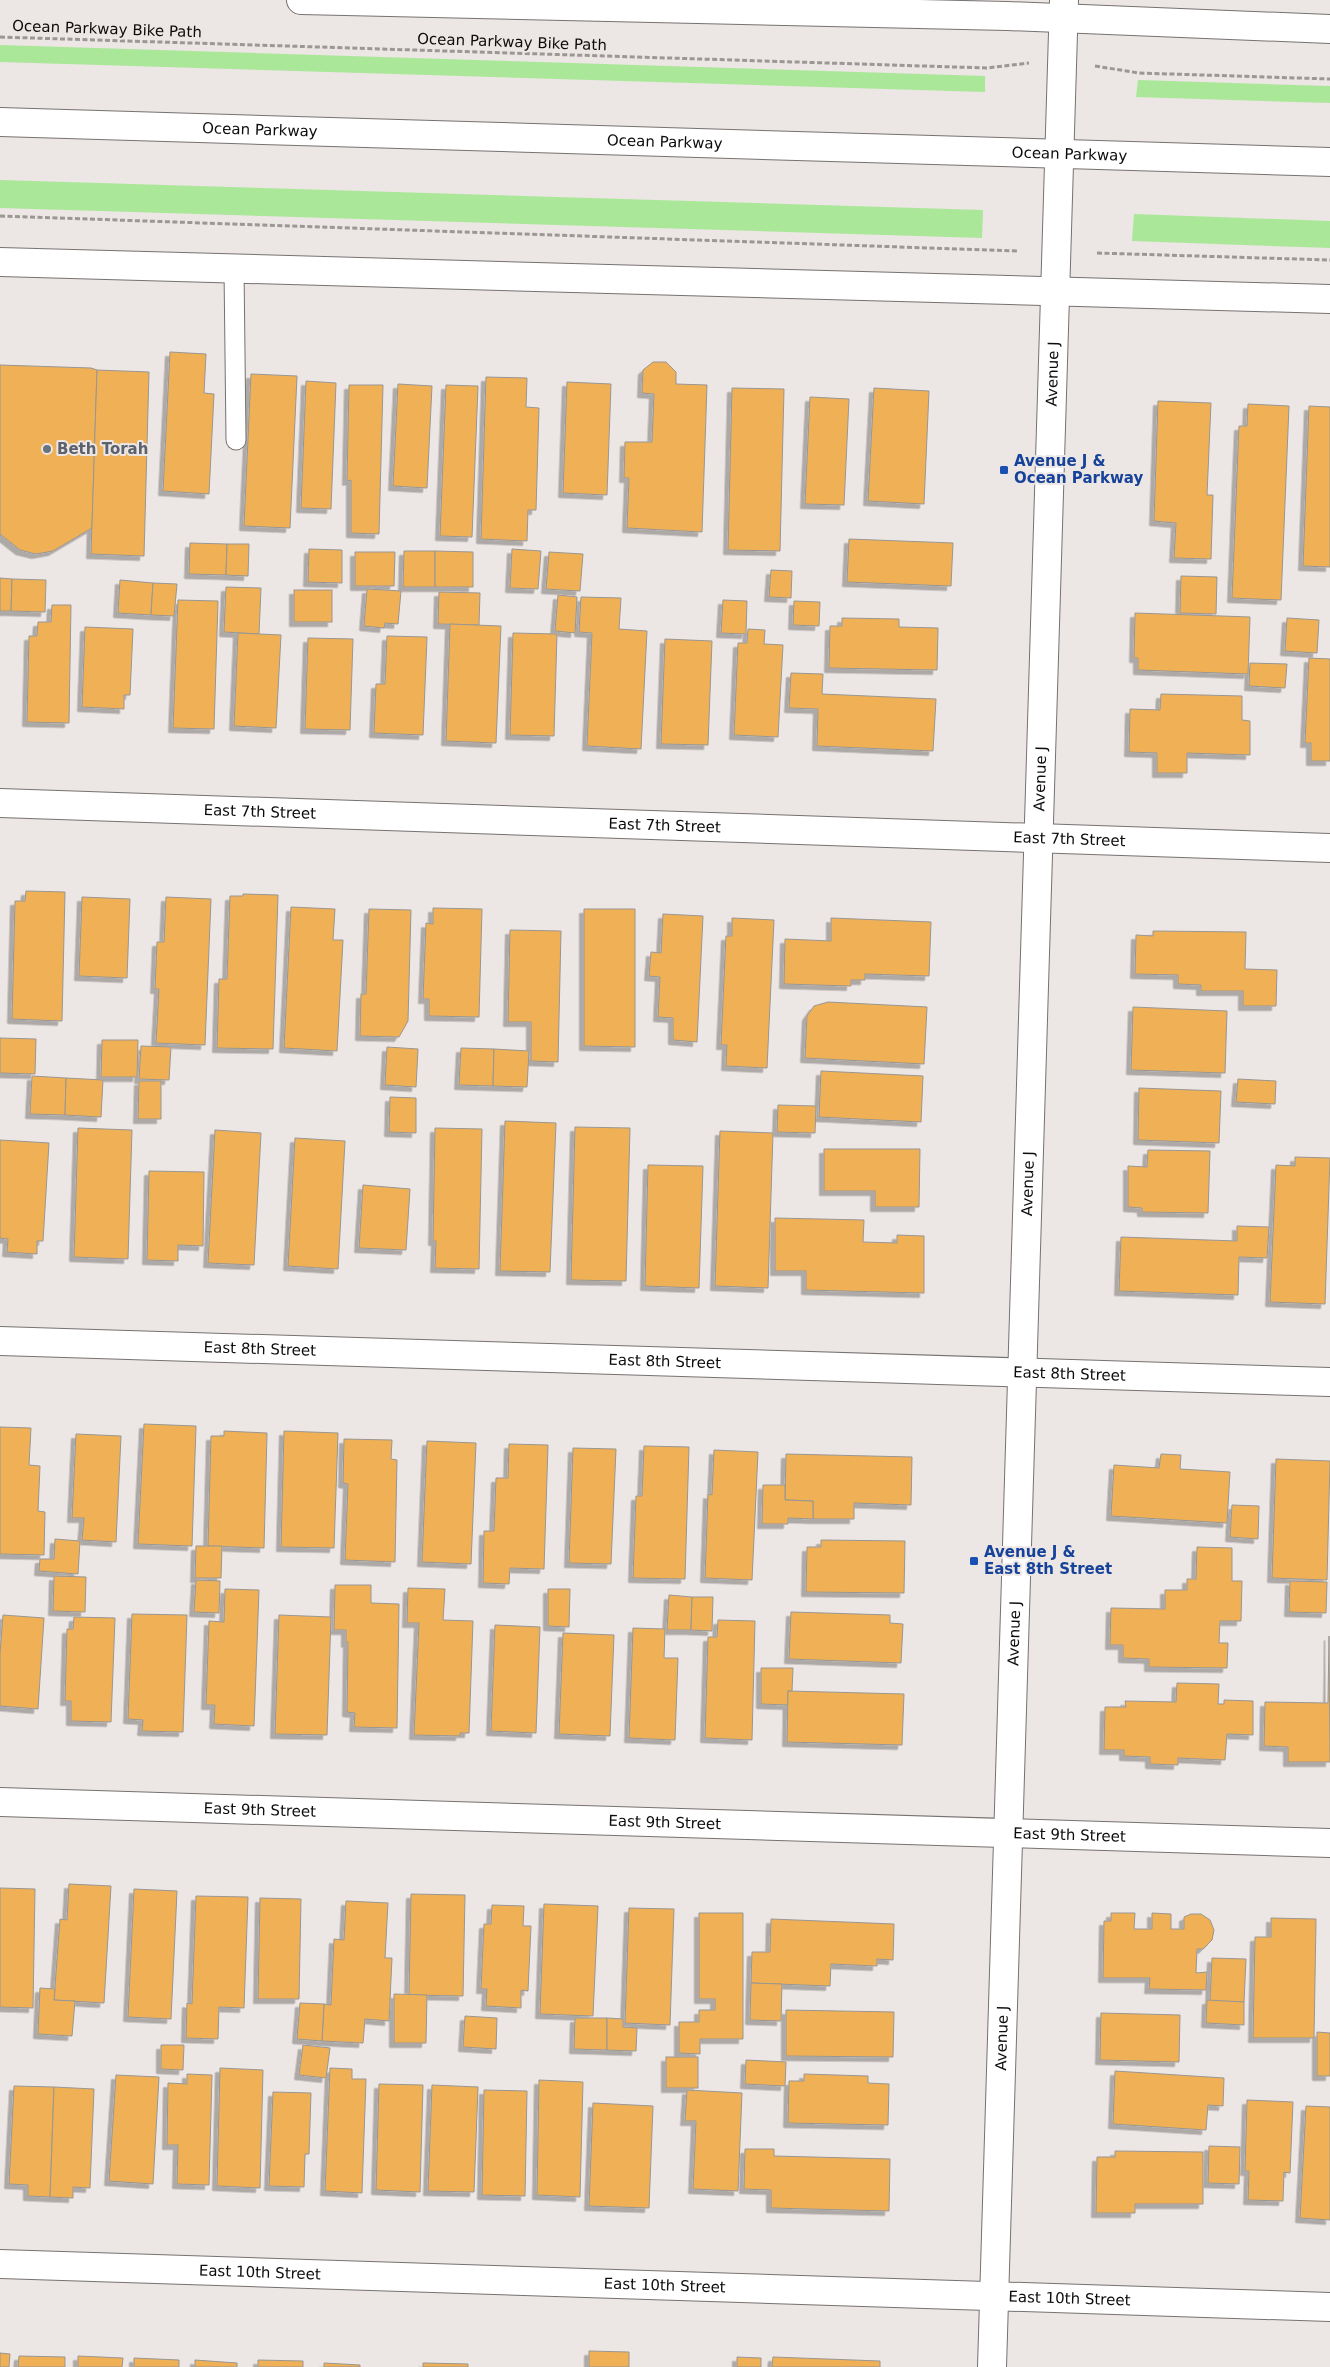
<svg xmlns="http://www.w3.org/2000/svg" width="1330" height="2367" font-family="'DejaVu Sans',sans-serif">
<defs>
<filter id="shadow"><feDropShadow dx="-4.5" dy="4.5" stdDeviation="0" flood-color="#0004"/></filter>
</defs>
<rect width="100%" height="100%" fill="#ece6e4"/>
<!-- green -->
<g fill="#abe799">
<polygon points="0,45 985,76 985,92 0,62"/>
<polygon points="1138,80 1330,86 1330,103 1136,97"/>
<polygon points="0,180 983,210 982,238 0,208"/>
<polygon points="1134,214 1330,221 1330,248 1132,241"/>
</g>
<!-- building -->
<g fill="#f0b156" stroke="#999692" filter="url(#shadow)">
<polygon points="170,352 206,354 204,393 214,394 209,494 163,491"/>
<polygon points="653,362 666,362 676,372 676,384 707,385 702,532 627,528 629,478 624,478 625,442 652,442 654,394 642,393 643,370"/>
<polygon points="0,365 91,368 97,370 92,528 53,551 36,554 20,550 0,534"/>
<polygon points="97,370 149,372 144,556 91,554"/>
<polygon points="251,374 297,376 290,528 244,526"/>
<polygon points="486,377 527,378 526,407 539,408 536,510 528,510 527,541 481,539"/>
<polygon points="306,381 336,383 331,509 301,508"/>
<polygon points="567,382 611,384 607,495 563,493"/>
<polygon points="398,384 432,386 427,488 393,486"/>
<polygon points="349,385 383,385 379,534 351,533 351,480 347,481"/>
<polygon points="446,385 478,386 472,537 440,536"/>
<polygon points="732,388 784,389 780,551 728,550"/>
<polygon points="874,388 929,391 924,504 868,501"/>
<polygon points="810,397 849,399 844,505 805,504"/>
<polygon points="1158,401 1211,403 1207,495 1213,495 1211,559 1174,558 1176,523 1154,521"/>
<polygon points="1248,404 1289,406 1281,600 1232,598 1239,426 1247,426"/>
<polygon points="1309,406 1330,407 1330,567 1303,566"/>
<polygon points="849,539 953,543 951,586 847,582"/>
<polygon points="190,543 227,544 226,575 189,574"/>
<polygon points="227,544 249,544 248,576 226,575"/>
<polygon points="309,549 342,550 342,583 308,582"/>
<polygon points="512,549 541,551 538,589 510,588"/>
<polygon points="404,551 435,551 435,587 403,587"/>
<polygon points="435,551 473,552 473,587 435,587"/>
<polygon points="355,552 395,552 394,586 355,586"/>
<polygon points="549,552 583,554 580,591 546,589"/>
<polygon points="771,570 792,571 791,598 769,597"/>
<polygon points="1181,576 1217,577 1216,614 1180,613"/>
<polygon points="0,578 12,579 11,611 0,611"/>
<polygon points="12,579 46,580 45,612 11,611"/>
<polygon points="120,580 153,583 151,615 118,613"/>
<polygon points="153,583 177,584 174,616 151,615"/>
<polygon points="226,587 261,588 259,634 224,632"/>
<polygon points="367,589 401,591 398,624 385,623 384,628 364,626"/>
<rect x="294" y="590" width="38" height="32"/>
<polygon points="439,592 480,593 479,625 438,624"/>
<polygon points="558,595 577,597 575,633 555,631"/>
<polygon points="581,597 621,598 619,629 647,631 641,749 587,746 592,633 579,632"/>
<polygon points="178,600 218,601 214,729 173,728"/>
<polygon points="723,600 747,601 746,634 721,633"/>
<polygon points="794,601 820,602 819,626 793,625"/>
<polygon points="52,605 71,605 69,723 27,722 29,636 37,636 38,622 51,622"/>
<polygon points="1135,613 1250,617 1248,674 1138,670 1138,658 1134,658"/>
<polygon points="842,618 899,619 899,627 938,628 937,670 829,668 830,626 842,626"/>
<polygon points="1287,618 1319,620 1317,653 1285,651"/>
<polygon points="450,624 501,626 496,743 446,741"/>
<polygon points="85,627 133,629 130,695 124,695 124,709 82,707"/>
<polygon points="748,629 765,630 764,644 783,645 778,737 734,735 738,643 747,643"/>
<polygon points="238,633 281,635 276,728 234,726"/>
<polygon points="513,633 557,634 554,736 510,735"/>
<polygon points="387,636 427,637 423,735 374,733 376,684 385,684"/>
<polygon points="308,638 353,639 350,730 305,729"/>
<polygon points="665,639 712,641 708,745 661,744"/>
<polygon points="1309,658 1330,659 1330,761 1311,761 1311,743 1305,743"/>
<polygon points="1250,663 1287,664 1285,688 1249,686"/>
<polygon points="791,673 823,674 822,694 936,699 933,751 817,746 818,709 789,708"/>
<polygon points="1161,694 1242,696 1242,720 1250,721 1250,755 1187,753 1187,773 1157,773 1157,753 1129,752 1130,709 1160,710"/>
<polygon points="26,891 65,892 62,1021 12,1019 15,901 25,901"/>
<polygon points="243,894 278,895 273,1049 217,1048 219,979 227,979 230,896 243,896"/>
<polygon points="82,897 130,899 127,978 79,976"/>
<polygon points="166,897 211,899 205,1045 156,1043 159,989 155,989 157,942 164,942"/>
<polygon points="291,907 335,909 333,940 343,940 337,1051 284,1048"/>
<polygon points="433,908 482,909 479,1017 429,1016 429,999 423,999 426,923 433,924"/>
<polygon points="369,909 411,910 408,1021 399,1037 360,1036 361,994 366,994"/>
<polygon points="584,909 635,909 635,1047 584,1046"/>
<polygon points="663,914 703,916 697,1042 673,1040 673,1018 658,1017 660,977 649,976 651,952 661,953"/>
<polygon points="732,918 774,920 767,1068 726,1066 727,1045 721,1045 726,936 732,936"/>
<polygon points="831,918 931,922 929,976 865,974 865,980 851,980 851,986 784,984 785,939 831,941"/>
<polygon points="510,930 561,931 558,1062 531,1061 531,1022 508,1022"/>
<polygon points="1153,931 1246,932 1245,969 1277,970 1276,1006 1243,1006 1243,991 1201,991 1201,985 1178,984 1178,975 1135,974 1136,935 1153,936"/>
<polygon points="828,1002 927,1007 924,1064 805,1058 807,1016 814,1006"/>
<polygon points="1133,1007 1227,1011 1225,1073 1131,1070"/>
<polygon points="0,1038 36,1039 35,1074 0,1073"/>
<polygon points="102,1040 138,1040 137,1077 101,1077"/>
<polygon points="141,1046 171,1047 169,1080 139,1079"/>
<polygon points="387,1047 418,1049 416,1087 385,1085"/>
<polygon points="461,1048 494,1049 493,1086 459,1085"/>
<polygon points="494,1049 529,1051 527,1087 493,1086"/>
<polygon points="821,1071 923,1076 921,1122 819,1117"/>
<polygon points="32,1076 66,1078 65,1115 30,1114"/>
<polygon points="66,1078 103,1080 101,1117 65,1115"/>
<polygon points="1238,1079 1276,1081 1275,1104 1236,1102"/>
<polygon points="139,1081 161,1081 161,1119 138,1119"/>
<polygon points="1139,1088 1221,1091 1219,1143 1138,1140"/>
<polygon points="390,1097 416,1098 416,1133 389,1132"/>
<polygon points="778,1105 816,1106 815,1133 777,1132"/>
<polygon points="505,1121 556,1123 550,1272 500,1271"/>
<polygon points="575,1127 630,1128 626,1281 571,1280"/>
<polygon points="78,1128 132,1130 128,1259 74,1257"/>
<polygon points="435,1128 482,1129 479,1269 435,1268 436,1241 433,1241"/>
<polygon points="215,1130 261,1133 254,1265 208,1263"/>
<polygon points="720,1131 773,1133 768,1288 715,1286"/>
<polygon points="295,1138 345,1141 338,1269 288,1266"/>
<polygon points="0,1140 49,1143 43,1241 37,1241 37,1254 7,1252 8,1239 0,1238"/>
<polygon points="824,1149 920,1149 919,1207 875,1207 875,1191 824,1191"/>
<polygon points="1148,1150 1210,1151 1208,1213 1142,1212 1142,1208 1128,1207 1128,1166 1147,1167"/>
<polygon points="1295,1157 1330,1158 1325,1304 1270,1302 1276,1165 1295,1166"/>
<polygon points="648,1165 703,1166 699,1288 645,1286"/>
<polygon points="149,1171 204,1172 203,1246 178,1245 178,1261 147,1260"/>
<polygon points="363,1185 410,1189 406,1250 359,1248"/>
<polygon points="775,1218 864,1220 863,1242 897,1243 897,1235 924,1236 924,1293 806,1290 806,1271 775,1271"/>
<polygon points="1237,1226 1269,1227 1267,1258 1239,1257 1238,1295 1119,1291 1121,1237 1237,1241"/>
<polygon points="144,1424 196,1426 192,1546 138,1544"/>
<polygon points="0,1427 31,1428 29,1465 40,1466 38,1511 45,1512 44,1555 0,1554"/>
<polygon points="224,1431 267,1433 264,1548 208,1546 211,1436 224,1436"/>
<polygon points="284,1431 338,1433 334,1548 281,1547"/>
<polygon points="76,1434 121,1436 116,1542 82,1540 84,1518 72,1518"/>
<polygon points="344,1439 392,1440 391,1459 397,1460 395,1562 345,1560 348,1484 343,1483"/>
<polygon points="427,1441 476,1443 471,1564 422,1562"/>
<polygon points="509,1444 548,1445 544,1569 510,1568 509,1584 483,1583 484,1531 494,1531 496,1478 508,1478"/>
<polygon points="644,1446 689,1447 685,1579 633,1578 636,1496 642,1496"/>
<polygon points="573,1448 616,1449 611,1564 569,1563"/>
<polygon points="714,1450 758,1452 752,1580 705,1578 708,1494 712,1495"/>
<polygon points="786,1454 912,1457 911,1505 854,1503 854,1519 813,1519 813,1501 785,1500"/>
<polygon points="1161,1454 1181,1455 1180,1469 1230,1472 1227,1523 1111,1516 1114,1465 1159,1468"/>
<polygon points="1276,1459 1330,1461 1327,1580 1272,1578"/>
<polygon points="763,1485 785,1485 785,1500 813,1501 813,1519 788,1518 788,1524 762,1524"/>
<polygon points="1232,1505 1259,1506 1258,1539 1230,1537"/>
<polygon points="55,1539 80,1541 78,1574 39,1571 40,1559 54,1559"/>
<polygon points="821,1540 905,1541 904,1593 806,1592 807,1547 821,1547"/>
<polygon points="196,1546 222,1546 221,1578 195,1578"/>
<polygon points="1197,1547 1232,1548 1232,1581 1242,1581 1241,1621 1220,1621 1219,1643 1228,1643 1227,1668 1149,1667 1149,1659 1123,1658 1123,1645 1110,1645 1111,1608 1165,1609 1165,1590 1187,1590 1187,1579 1196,1579"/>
<polygon points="54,1576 86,1577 85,1612 53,1611"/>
<polygon points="196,1580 220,1581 219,1613 194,1612"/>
<polygon points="1290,1581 1327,1582 1326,1613 1289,1612"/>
<polygon points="335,1585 371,1585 371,1603 399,1604 397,1728 354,1727 355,1713 347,1712 348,1642 346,1643 346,1630 334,1630"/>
<polygon points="408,1588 445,1589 443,1620 473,1621 469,1733 460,1733 460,1736 414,1735 419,1623 407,1623"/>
<polygon points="225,1589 259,1590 254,1726 214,1724 215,1705 206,1705 209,1621 224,1622"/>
<polygon points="548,1589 570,1589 569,1627 548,1626"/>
<polygon points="669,1595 692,1597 691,1630 667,1630"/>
<polygon points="692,1597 713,1597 712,1631 691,1630"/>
<polygon points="791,1612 890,1615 890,1623 903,1624 901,1663 789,1659"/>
<polygon points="132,1614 187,1615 183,1732 142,1731 143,1720 128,1719"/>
<polygon points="3,1615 44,1618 38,1709 0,1706 0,1654"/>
<polygon points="279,1615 331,1617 327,1735 275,1734"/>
<polygon points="74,1617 115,1618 111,1722 71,1721 71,1701 65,1701 67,1629 73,1629"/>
<polygon points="718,1620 755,1621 752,1740 705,1738 708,1637 717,1637"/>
<polygon points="495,1625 540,1627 536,1733 491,1731"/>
<polygon points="633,1628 665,1629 664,1658 678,1658 675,1740 629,1738"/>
<polygon points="563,1633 614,1635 610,1736 559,1734"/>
<polygon points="1329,1636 1330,1762 1288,1762 1288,1747 1264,1746 1265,1702 1328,1703"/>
<polygon points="761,1668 793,1668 792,1691 788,1691 788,1705 761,1704"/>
<polygon points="1177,1683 1219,1684 1218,1704 1224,1704 1224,1700 1253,1701 1253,1735 1227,1734 1225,1760 1178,1758 1178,1765 1150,1764 1150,1757 1124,1756 1124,1750 1104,1750 1105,1707 1126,1707 1125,1701 1176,1702"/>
<polygon points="788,1691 904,1694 902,1745 787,1742"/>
<polygon points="69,1884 111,1886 104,2003 54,2000 60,1919 67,1920"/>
<polygon points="0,1888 35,1889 33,2008 0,2007"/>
<polygon points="134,1889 177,1891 171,2019 128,2017"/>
<polygon points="411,1894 465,1895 463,1996 409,1995"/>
<polygon points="196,1896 248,1897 244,2008 219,2007 218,2039 186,2038 187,2003 192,2004"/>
<polygon points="260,1898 301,1899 299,1999 258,1999"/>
<polygon points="346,1901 388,1903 385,1958 392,1958 389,2021 365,2019 363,2043 322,2041 324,2004 331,2005 334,1939 344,1940"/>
<polygon points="544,1904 598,1906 593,2016 540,2014"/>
<polygon points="492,1905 524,1906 523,1926 531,1926 528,1991 521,1990 521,2008 486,2006 487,1989 481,1989 484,1924 491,1924"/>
<polygon points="629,1908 674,1909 670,2025 625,2023"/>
<polygon points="699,1913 743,1913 743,2039 700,2039 700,2054 679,2053 679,2022 699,2022 699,2010 715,2010 715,1999 699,1999"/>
<polygon points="1111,1913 1135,1913 1134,1929 1152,1929 1152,1913 1171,1914 1171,1929 1184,1929 1184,1917 1191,1914 1201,1914 1210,1920 1214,1930 1212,1940 1203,1949 1197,1949 1196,1973 1207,1972 1206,1990 1149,1989 1150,1978 1103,1978 1104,1921 1111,1921"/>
<polygon points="1271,1918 1316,1919 1314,2038 1253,2038 1255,1937 1271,1937"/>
<polygon points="771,1919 894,1924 893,1960 877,1959 877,1966 831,1964 830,1986 751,1983 752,1952 770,1952"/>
<polygon points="1212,1958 1246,1959 1244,2002 1210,2001"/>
<polygon points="751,1983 782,1984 781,2021 750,2020"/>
<polygon points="40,1988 55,1989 54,2000 75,2001 72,2036 38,2034"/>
<polygon points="394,1994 427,1995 426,2043 394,2043"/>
<polygon points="1207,2000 1244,2002 1244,2025 1206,2023"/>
<polygon points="300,2003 324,2004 322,2041 297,2039"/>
<polygon points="786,2010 894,2012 893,2057 786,2056"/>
<polygon points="1101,2013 1180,2015 1179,2062 1100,2060"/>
<polygon points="465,2016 497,2018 496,2049 463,2047"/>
<polygon points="575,2018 607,2018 607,2050 574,2049"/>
<polygon points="607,2018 623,2019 623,2027 637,2028 636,2051 607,2050"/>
<polygon points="1317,2032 1330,2033 1330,2076 1317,2076"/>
<polygon points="161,2045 184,2045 183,2070 161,2069"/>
<polygon points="303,2045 330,2048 326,2078 299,2075"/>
<rect x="666" y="2057" width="32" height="31"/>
<polygon points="746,2060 786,2062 785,2086 745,2084"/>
<polygon points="220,2068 263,2070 260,2188 217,2186"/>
<polygon points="330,2068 352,2069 352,2079 366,2079 362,2193 325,2191"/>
<polygon points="1115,2071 1224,2078 1223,2106 1208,2105 1206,2130 1113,2124"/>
<polygon points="187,2074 212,2075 209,2185 177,2184 178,2145 167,2145 168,2083 187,2084"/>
<polygon points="804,2074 868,2076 868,2083 889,2084 888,2125 788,2123 789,2081 804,2081"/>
<polygon points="116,2075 159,2077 153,2184 109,2181"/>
<polygon points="539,2080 583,2082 580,2197 537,2195"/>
<polygon points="379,2084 423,2085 420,2192 376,2190"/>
<polygon points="432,2085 478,2087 474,2192 428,2191"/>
<polygon points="14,2086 54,2087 50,2197 28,2196 28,2185 9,2184"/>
<polygon points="54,2087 94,2089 90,2188 73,2187 73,2198 50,2197"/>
<polygon points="484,2090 527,2091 525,2196 482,2195"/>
<polygon points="687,2090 742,2093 738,2191 693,2189 696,2121 685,2121"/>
<polygon points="273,2092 311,2093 309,2154 305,2154 304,2187 269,2186"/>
<polygon points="1247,2100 1293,2102 1290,2173 1284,2172 1283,2201 1248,2200 1249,2171 1245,2171"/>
<polygon points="593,2103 653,2106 649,2208 589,2206"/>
<polygon points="1306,2106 1330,2107 1330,2220 1300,2218"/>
<polygon points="1209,2146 1240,2147 1239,2184 1208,2183"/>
<polygon points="745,2149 774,2149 774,2156 890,2159 889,2211 771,2208 771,2190 744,2189"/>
<polygon points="1115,2151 1203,2152 1203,2204 1135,2204 1135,2213 1096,2213 1097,2157 1115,2157"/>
<polygon points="589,2351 629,2352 629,2367 589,2367"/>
<polygon points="0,2353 10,2354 9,2367 0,2367"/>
<polygon points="19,2356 65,2357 65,2367 18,2367"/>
<polygon points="78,2356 123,2358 122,2367 78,2367"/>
<polygon points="737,2357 761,2358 761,2367 737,2367"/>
<polygon points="773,2357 880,2361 880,2367 772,2367"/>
<polygon points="134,2358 179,2360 179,2367 134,2367"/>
<polygon points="195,2360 237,2363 237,2367 195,2367"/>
<polygon points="258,2360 303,2361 303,2367 258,2367"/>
<polygon points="324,2363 360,2365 360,2367 324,2367"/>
<polygon points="423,2363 468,2364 468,2367 423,2367"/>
</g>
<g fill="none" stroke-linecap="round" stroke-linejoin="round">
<!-- service casing -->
<g stroke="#767270" stroke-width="21">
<polyline id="service" points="234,268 236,440"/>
</g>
<!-- minor casing -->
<g stroke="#767270" stroke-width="30">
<g id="minor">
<polyline points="301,0 1007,16 1330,29"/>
<polyline points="0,262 1330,299"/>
<path id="s1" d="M0 803 1330 848"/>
<path id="s2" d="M0 1341 1330 1382"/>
<path id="s3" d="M0 1802 1330 1843"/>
<path id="s4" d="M0 2264 1330 2307"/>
<path id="s5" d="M992 2367 1064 0"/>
</g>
</g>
<!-- primary casing -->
<g stroke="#767270" stroke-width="30">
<g id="primary">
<path id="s6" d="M0 122 1330 162"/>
</g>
</g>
<!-- path -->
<g stroke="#9c9796" stroke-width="3" stroke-dasharray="5 2.5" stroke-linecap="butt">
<polyline points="0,37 987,68 1029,63"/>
<polyline points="1095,66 1139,73 1330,79"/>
<polyline points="0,216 1017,251"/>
<polyline points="1097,253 1330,260"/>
</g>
<!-- service -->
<use href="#service" stroke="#fff" stroke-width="19"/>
<!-- minor -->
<use href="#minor" stroke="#fff" stroke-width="28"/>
<!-- primary -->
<use href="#primary" stroke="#fff" stroke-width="28"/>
</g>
<!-- markers -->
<circle fill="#6b7280" stroke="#ece6e4" stroke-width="2" cx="47" cy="449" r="5"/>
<g fill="#1a4fb4" stroke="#ece6e4" stroke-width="2">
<rect x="999" y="465" width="10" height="10" rx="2.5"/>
<rect x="969" y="1556" width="10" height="10" rx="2.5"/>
</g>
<g text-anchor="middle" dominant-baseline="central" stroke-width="4" stroke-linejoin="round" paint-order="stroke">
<!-- street labels -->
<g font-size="15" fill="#0d0b0b" stroke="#ece6e4">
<text transform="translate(107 29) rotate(2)">Ocean Parkway Bike Path</text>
<text transform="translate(512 42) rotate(2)">Ocean Parkway Bike Path</text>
<text stroke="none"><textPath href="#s6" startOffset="260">Ocean Parkway</textPath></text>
<text stroke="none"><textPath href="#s6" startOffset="665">Ocean Parkway</textPath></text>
<text stroke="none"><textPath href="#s6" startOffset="1070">Ocean Parkway</textPath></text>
<text stroke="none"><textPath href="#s5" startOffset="1994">Avenue J</textPath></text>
<text stroke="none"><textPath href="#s5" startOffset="1589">Avenue J</textPath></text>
<text stroke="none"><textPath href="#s1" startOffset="260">East 7th Street</textPath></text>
<text stroke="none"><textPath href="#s1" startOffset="665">East 7th Street</textPath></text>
<text stroke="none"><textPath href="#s1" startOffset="1070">East 7th Street</textPath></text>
<text stroke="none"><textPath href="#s5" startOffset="1184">Avenue J</textPath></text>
<text stroke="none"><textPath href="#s2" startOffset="260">East 8th Street</textPath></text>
<text stroke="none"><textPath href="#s2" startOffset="665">East 8th Street</textPath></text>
<text stroke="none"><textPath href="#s2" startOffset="1070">East 8th Street</textPath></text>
<text stroke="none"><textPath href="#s5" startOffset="734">Avenue J</textPath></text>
<text stroke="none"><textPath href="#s3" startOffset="260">East 9th Street</textPath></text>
<text stroke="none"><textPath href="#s3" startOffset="665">East 9th Street</textPath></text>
<text stroke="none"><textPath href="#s3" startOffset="1070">East 9th Street</textPath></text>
<text stroke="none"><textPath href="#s5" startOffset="329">Avenue J</textPath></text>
<text stroke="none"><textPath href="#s4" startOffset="260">East 10th Street</textPath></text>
<text stroke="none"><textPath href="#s4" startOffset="665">East 10th Street</textPath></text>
<text stroke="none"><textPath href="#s4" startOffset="1070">East 10th Street</textPath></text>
</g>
<!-- worship labels -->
<g font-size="15" font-weight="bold" fill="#5b616d" stroke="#ece6e4" text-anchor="start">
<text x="57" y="449">Beth Torah</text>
</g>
<!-- transit labels -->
<g font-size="15" font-weight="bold" fill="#164399" stroke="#ece6e4" text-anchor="start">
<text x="1014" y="461">Avenue J &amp;<tspan x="1014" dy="17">Ocean Parkway</tspan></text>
<text x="984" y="1552">Avenue J &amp;<tspan x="984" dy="17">East 8th Street</tspan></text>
</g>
</g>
</svg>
